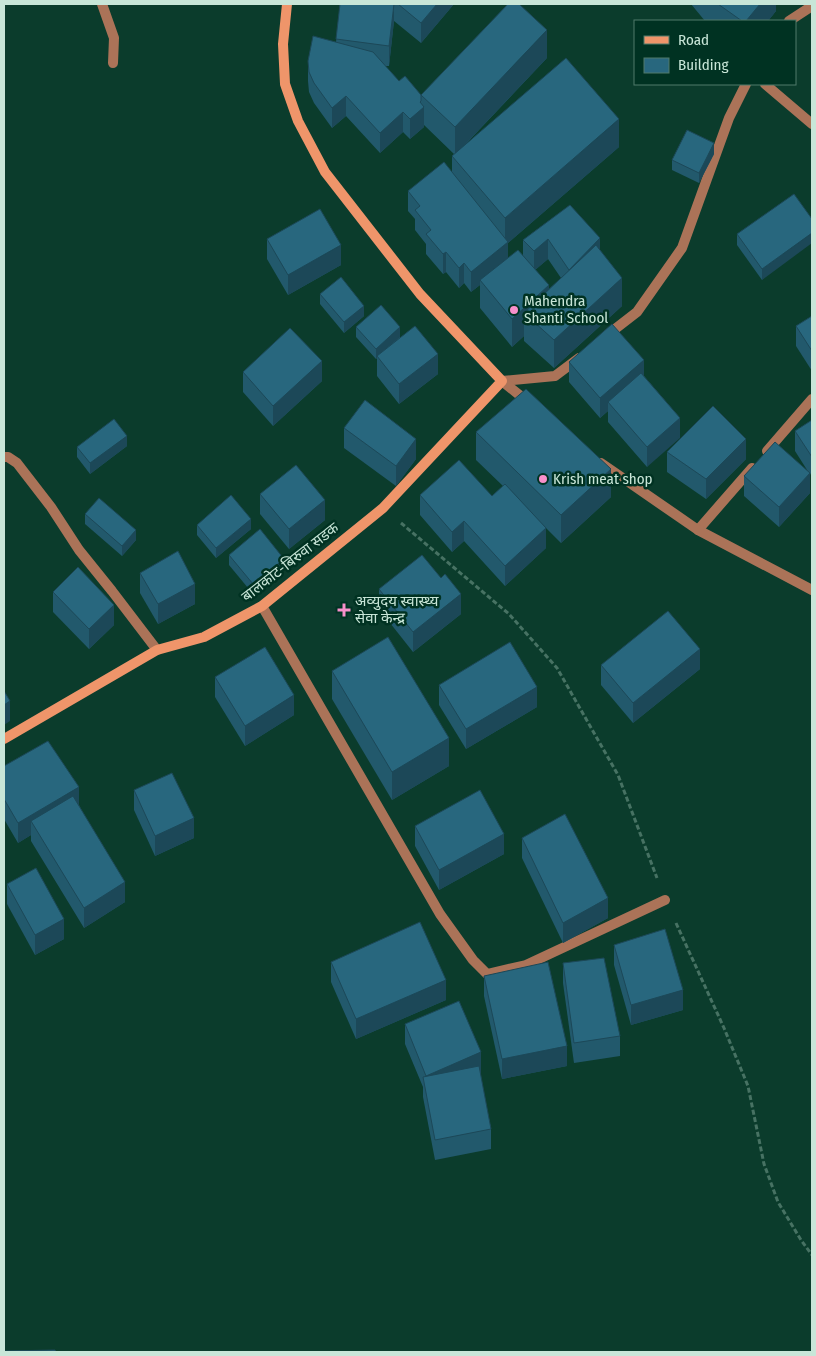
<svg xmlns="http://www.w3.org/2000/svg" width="816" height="1356" font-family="'Fira Sans Condensed','Noto Sans Devanagari',sans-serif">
<rect width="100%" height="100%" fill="#0b3c2c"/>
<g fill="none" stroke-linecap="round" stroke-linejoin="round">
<!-- path -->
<g stroke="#477263" stroke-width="3" stroke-dasharray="5 2.5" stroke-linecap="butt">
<polyline points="401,523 509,614 557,668 618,775 657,878"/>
<polyline points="676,923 724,1028 748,1086 764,1164 778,1202 801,1240 812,1255"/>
</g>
<!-- service -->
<g stroke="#ab7358" stroke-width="10">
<polyline points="765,84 812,124"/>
<polyline points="767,451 812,399"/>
<polyline points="4,457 8,457 17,463 51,507 79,550 112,591 157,650"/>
<polyline points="698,530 752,468"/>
</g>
<!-- minor -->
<g stroke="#ab7358" stroke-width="10">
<polyline points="102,4 114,38 113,63"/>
<polyline points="789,21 812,6"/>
<polyline points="606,336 637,312 682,248 729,118 746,84"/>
<polyline points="502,381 555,376 579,358"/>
<polyline points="262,606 440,914 473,960 487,974 526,965 665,900"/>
</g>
<!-- tertiary -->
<g stroke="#ab7358" stroke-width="10">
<polyline points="502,381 528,402"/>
<polyline points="601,463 698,530 812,590"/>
</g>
<!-- secondary -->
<polyline stroke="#ef956a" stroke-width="10" points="4,739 157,650 204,637 262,606 383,508 502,381 420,294 325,172 298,121 285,84 283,44 287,4"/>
</g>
<!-- wall -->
<g fill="#22596c" fill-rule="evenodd">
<path d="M340 4H454L421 43 394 21 389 66H385L399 81 421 95 547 58 461 149 619 147 508 243V257L523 256V240L570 205 600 251 622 306 554 368 524 341V336L512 347 480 308V285L471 292 464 283 459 288 446 272 443 274 426 254V244L415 230V219L408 211V191L452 172V156L454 154 424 125V127L410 139 403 132 380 153 346 116 332 128 314 103 309 92 308 81V61L336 42ZM548 259 561 278 549 289 535 270Z"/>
<polygon points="691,4 776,4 776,11 768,21 705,21"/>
<polygon points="714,154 699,183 672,170 672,160"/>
<polygon points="812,219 762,280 737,245 737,234"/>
<polygon points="267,239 341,265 288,295 267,259"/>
<polygon points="320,294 364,316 344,333 320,304"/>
<polygon points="812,316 812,371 796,346 796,326"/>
<polygon points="356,327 400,337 438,374 399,404 377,376 377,358 376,359 356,337"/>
<polygon points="569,362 644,376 680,418 647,467 608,422 608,411 600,418 569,382"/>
<polygon points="243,372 322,381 273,426 243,392"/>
<polygon points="812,420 812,477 810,473 810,493 779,527 744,496 744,476 809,473 795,451 795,431"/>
<polygon points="344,428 416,459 396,486 344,448"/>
<polygon points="476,432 611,497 561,543 546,528 546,548 505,586 464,541 452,552 420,515 420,495 492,496 503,486 476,460"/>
<polygon points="127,446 90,474 77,457 77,447"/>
<polygon points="667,452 746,459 706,499 667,472"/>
<polygon points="260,494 325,520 289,549 260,514"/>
<polygon points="85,514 136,540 122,556 85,524"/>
<polygon points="197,525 251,529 216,558 197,535"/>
<polygon points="229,555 284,569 253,594 229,565"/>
<polygon points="140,573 195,604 158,624 140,593"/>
<polygon points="379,589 461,614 413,652 379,609"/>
<polygon points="53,592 114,625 89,649 53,612"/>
<polygon points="601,665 700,669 633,723 601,685"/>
<polygon points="332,671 449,766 392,800 332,699"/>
<polygon points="215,677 294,715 245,746 215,697"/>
<polygon points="439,685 537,707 466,749 439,705"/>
<polygon points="4,766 79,805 125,902 84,928 31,841 31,835 18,843 4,819"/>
<polygon points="134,790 194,838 155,856 134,810"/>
<polygon points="415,826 504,854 439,890 415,846"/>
<polygon points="522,838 608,918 563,943 522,858"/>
<polygon points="7,884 64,939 35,955 7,904"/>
<polygon points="614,945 683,1010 631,1025 614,965"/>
<polygon points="331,962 446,1000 356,1039 331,982"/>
<polygon points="563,963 620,1036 620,1056 574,1063 563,983"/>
<polygon points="484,976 567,1066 502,1079 484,996"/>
<polygon points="405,1024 481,1072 480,1073 491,1129 491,1149 435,1160 423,1097 423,1087 405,1044"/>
</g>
<!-- shaded-wall -->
<g fill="#1c4858">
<polygon points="394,4 394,21 389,66 389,46"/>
<polygon points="437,4 454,4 421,43 421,23"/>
<polygon points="760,4 776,4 776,11 768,21 746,21"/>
<polygon points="547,30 547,58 455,155 455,127"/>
<polygon points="346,96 346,116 332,128 332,108"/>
<polygon points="421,101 421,109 424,107 424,127 410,139 410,119"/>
<polygon points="403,112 403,132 380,153 380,133"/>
<polygon points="619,119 619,147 508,243 508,262 480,280 480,285 471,292 471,272 505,244 505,218"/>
<polygon points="714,143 714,154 699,183 699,173"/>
<polygon points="812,233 812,243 762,280 762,269"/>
<polygon points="600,238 600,258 569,270"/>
<polygon points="548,239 548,259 534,271 534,251"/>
<polygon points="341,245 341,265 288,295 288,275"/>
<polygon points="446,252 446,272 443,274 443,254"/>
<polygon points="464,263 464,283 459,288 459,268"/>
<polygon points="622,278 622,306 554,368 554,340"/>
<polygon points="549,285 549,313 524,313 524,336 512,347 512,319"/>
<polygon points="364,306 364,316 344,333 344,322"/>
<polygon points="400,327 400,337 377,356 377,358 376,359 376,349"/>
<polygon points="438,354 438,374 399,404 399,384"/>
<polygon points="644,360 644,380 608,402 608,411 600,418 600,398"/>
<polygon points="322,361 322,381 273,426 273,406"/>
<polygon points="680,418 680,438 647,467 647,447"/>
<polygon points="127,436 127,446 90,474 90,463"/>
<polygon points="416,439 416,459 396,486 396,466"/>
<polygon points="746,439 746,459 706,499 706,479"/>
<polygon points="611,469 611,497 561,543 561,515"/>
<polygon points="810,473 810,493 779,527 779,507"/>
<polygon points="325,500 325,520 289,549 289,529"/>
<polygon points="251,519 251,529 216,558 216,548"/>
<polygon points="464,521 464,541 452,552 452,532"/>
<polygon points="546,528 546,548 505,586 505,566"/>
<polygon points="136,530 136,540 122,556 122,546"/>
<polygon points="284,559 284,569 253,594 253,584"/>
<polygon points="195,584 195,604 158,624 158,604"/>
<polygon points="461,594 461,614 413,652 413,632"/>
<polygon points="114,605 114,625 89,649 89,629"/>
<polygon points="700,649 700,669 633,723 633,703"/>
<polygon points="537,687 537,707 466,749 466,729"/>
<polygon points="294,695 294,715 245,746 245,726"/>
<polygon points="10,701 10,721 4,725 4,705"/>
<polygon points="449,738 449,766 392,800 392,772"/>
<polygon points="79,787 79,807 31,821 31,835 18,843 18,823"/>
<polygon points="194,818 194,838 155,856 155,836"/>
<polygon points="504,834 504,854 439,890 439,870"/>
<polygon points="125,882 125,902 84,928 84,908"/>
<polygon points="608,898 608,918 563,943 563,923"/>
<polygon points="64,919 64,939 35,955 35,935"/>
<polygon points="446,980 446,1000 356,1039 356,1019"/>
<polygon points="683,990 683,1010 631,1025 631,1005"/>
<polygon points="567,1046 567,1066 502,1079 502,1059"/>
<polygon points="481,1052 481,1072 426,1096 426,1076"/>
</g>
<!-- building -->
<g fill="#28677e" stroke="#1c4858">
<polygon points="340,4 394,4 389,46 336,39"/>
<polygon points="398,4 437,4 421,23"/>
<polygon points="508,4 519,4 547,30 455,127 421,95"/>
<polygon points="718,4 760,4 746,21 742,21"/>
<polygon points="313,36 373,52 399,81 405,76 421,95 421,101 420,102 424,107 410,119 403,112 380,133 346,96 332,108 314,83 309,72 308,61"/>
<polygon points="566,58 619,119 505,218 452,156"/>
<polygon points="687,130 714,143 699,173 672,160"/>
<polygon points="444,162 508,242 471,272 464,263 459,268 446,252 443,254 426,234 431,230 415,210 420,206 408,191"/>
<polygon points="794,194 812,219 812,233 762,269 737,234"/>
<polygon points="570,205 600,238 569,270 548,239 534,251 523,240"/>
<polygon points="320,209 341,245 288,275 267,239"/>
<polygon points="596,245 622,278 554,340 524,313"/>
<polygon points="518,250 549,285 512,319 480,280"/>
<polygon points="341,277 364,306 344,322 320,294"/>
<polygon points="381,305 400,327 376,349 356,327"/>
<polygon points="812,316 812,351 796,326"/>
<polygon points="612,324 644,360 600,398 569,362"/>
<polygon points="415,326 438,354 399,384 377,356"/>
<polygon points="290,328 322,361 273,406 243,372"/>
<polygon points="641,373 680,418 647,447 608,402"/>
<polygon points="526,389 611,469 561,515 476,432"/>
<polygon points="365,400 416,439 396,466 344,428"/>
<polygon points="713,406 746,439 706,479 667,452"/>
<polygon points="114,419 127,436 90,463 77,447"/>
<polygon points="812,420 812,457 795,431"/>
<polygon points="775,442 810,473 779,507 744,476"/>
<polygon points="459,460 492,496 505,484 546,528 505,566 464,521 452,532 420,495"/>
<polygon points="296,465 325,500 289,529 260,494"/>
<polygon points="231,495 251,519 216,548 197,525"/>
<polygon points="99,498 136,530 122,546 85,514"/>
<polygon points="260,529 284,559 253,584 229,555"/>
<polygon points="178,551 195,584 158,604 140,573"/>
<polygon points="422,555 441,578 445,574 461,594 413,632 379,589"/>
<polygon points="78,567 114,605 89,629 53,592"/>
<polygon points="668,611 700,649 633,703 601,665"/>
<polygon points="388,637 449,738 392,772 332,671"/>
<polygon points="510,642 537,687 466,729 439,685"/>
<polygon points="265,647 294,695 245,726 215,677"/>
<polygon points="4,691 10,701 4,705"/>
<polygon points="48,741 79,787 18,823 4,799 4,766"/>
<polygon points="172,773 194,818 155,836 134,790"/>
<polygon points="480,790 504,834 439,870 415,826"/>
<polygon points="73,796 125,882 84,908 31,821"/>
<polygon points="565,814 608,898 563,923 522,838"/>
<polygon points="36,868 64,919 35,935 7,884"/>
<polygon points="420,922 446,980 356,1019 331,962"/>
<polygon points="665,929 683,990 631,1005 614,945"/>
<polygon points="604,958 620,1036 574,1043 563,963"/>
<polygon points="548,962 567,1046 502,1059 484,976"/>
<polygon points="459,1001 481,1052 426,1076 405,1024"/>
<polygon points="479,1066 491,1129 435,1140 423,1077"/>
<polygon points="55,1350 56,1352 4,1352 4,1351"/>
</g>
<!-- markers -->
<g fill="#f890cb" stroke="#003222" stroke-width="2">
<circle cx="514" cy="310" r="5"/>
<circle cx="543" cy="479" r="5"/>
<path d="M341.5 602.5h5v5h5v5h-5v5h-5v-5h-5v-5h5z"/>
</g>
<g text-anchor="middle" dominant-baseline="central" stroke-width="5" stroke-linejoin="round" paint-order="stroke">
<!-- poi labels -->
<g font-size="15" fill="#c8e6d8" stroke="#003222" text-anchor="start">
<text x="524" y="301">Mahendra<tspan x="524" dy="17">Shanti School</tspan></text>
<text x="553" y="479">Krish meat shop</text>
<text x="355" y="601">अव्युदय स्वास्थ्य<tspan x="355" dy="17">सेवा केन्द्र</tspan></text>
</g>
<!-- street labels -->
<g font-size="15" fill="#c8e6d8" stroke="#003222">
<text transform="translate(290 562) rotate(-38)">बालकोट-बिरुवा सडक</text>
</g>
</g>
<!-- border -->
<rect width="816" height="1356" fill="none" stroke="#c8e6d8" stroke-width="10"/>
<!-- legend -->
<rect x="634" y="20" width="162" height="65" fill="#003222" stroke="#507a6b"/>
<rect x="644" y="36" width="25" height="8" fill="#ef956a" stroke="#507a6b"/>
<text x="678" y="45" font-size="15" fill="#c8e6d8">Road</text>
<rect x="644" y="58" width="25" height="15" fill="#28677e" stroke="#507a6b"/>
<text x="678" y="70" font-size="15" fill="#c8e6d8">Building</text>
</svg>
